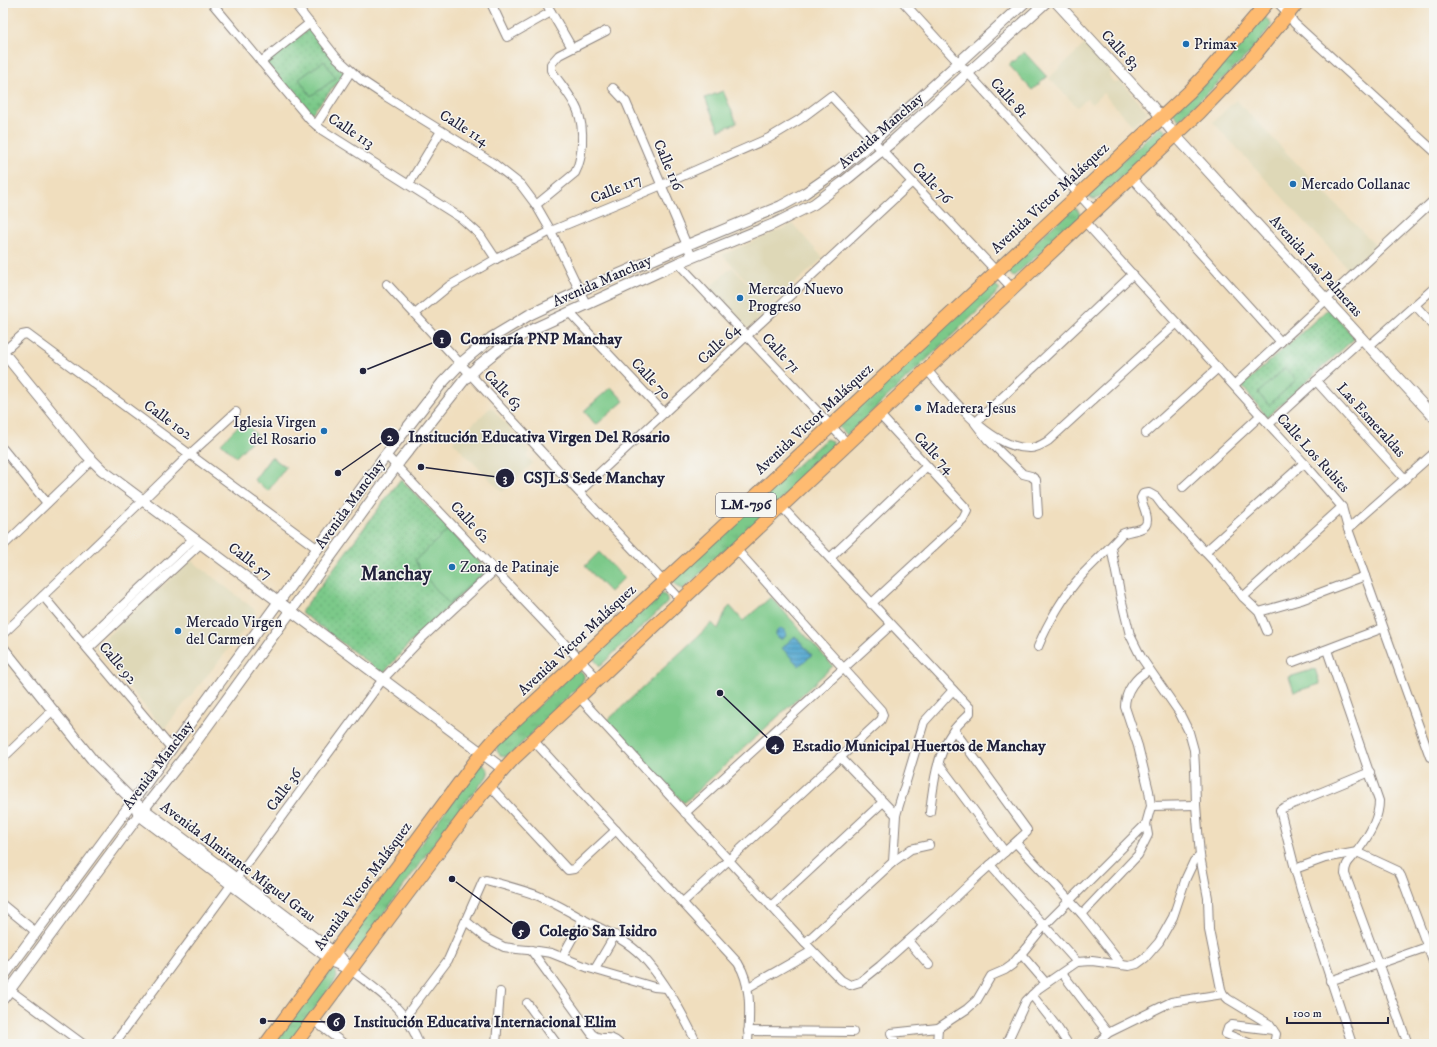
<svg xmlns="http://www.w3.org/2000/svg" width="1437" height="1047" font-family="'IM FELL DW Pica',serif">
<defs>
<pattern id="grass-tufts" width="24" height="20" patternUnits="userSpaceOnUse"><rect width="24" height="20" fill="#7bc989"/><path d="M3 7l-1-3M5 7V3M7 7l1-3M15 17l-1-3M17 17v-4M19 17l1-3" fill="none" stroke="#6aac77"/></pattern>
<pattern id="park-dots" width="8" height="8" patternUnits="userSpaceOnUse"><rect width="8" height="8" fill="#7bc989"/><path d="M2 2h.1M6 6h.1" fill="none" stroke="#6aac77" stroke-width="1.8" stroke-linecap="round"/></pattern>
<pattern id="water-rules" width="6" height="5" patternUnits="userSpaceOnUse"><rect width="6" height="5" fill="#55a8d0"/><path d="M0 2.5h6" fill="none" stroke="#4688aa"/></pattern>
</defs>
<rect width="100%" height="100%" fill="#f6f6f2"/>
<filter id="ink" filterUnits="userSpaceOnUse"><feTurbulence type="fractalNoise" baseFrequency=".025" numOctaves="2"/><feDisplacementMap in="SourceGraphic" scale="8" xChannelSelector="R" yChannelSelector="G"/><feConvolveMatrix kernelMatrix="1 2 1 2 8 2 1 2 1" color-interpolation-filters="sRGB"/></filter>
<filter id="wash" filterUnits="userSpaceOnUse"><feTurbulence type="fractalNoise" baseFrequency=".012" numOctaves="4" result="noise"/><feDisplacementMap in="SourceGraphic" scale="16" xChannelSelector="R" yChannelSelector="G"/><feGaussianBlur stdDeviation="0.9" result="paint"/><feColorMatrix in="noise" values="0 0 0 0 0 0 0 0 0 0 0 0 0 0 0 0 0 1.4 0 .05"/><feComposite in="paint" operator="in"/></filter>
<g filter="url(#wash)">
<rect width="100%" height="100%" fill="#f0debe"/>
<!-- built -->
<g fill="#ded8b7">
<polygon points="1086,43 1110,70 1109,76 1114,83 1121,82 1148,112 1133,126 1103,93 1092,104 1087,99 1077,107 1049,78"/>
<polygon points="1236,100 1376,246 1350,271 1213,122"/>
<polygon points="793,224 823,258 771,305 722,255"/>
<polygon points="732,267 771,308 748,329 709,288"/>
<polygon points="491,407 530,452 527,456 533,463 502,492 453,442"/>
<polygon points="191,560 254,609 256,615 164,729 95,647"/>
</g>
<!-- grass -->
<g fill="url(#grass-tufts)" stroke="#4e7662">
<polygon points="1264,16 1272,24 1255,48 1179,120 1171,111"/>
<path d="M1160 127 1166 131 1165 137 1100 197 1096 199C1091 199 1088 197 1087 192Z"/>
<polygon points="1074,208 1078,210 1080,215 1079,218 1013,277 1005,268"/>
<polygon points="991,281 1000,290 847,435 837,425"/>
<path d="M826 439C834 440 835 447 832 453L683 589C677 588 673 584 673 578Z"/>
<path d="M660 592C665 594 668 597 667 603L600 666 590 655Z"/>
<path d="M577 669 584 675V678L581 684 511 754 504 757C499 755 496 752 497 746Z"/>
<polygon points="480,764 483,764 488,770 488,774 486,778 453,817 359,949 354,953 347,950 345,946"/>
<polygon points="330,968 336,972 337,978 289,1044 270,1044"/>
</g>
<!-- park -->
<g fill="url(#park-dots)" stroke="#4e7662">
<polygon points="309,29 345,74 311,114 265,62"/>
<polygon points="1329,308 1355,338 1267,417 1242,386"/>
<polygon points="400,480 403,481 488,570 408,645 383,674 301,612"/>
</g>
<!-- pitch -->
<g fill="#7bc989" stroke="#4e7662">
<polygon points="1024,52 1047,77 1032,90 1009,65"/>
<polygon points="324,61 336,78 311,96 299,79"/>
<polygon points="723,91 737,123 719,130 705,98"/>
<polygon points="1285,368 1296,380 1269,405 1258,393"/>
<polygon points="611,387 624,401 596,425 584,411"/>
<polygon points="243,421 257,435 236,457 221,443"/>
<polygon points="271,457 286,467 268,491 254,480"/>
<polygon points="448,530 486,570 449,604 421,572 415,560"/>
<polygon points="599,552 624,578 610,592 585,566"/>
<polygon points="771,597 833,666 684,803 607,721 712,623 718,629 727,609 730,606 743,621"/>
<polygon points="1315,669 1320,684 1294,692 1289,677"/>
</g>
<!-- water -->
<g fill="url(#water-rules)" stroke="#3c6586">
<circle cx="781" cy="634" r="5"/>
<polygon points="795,636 812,655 799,666 782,648"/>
</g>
</g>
<g filter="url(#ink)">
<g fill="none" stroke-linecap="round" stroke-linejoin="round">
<!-- minor casing -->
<g stroke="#89807c" stroke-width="10">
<g id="minor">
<polyline points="212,3 310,120 322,130 461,218 480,235 496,259"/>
<polyline points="294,3 336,57 361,80 382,94 493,163 521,185 536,205 551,231 586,304"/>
<polyline points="491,3 507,37 551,12"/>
<polyline points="546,3 572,48"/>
<polyline points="904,3 1094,211"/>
<polyline points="1278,3 1288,13 1294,23 1434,151"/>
<polyline points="261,62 310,23"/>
<polyline points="613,88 626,102 692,257"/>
<polyline points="316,125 351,71"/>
<polyline points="1131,177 1281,342"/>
<polyline points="409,184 441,131"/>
<path d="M536 205 575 173C580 164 581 155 582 144 584 107 570 98 551 70V64L559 55 606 31"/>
<polyline points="1084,221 1304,463 1342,507 1348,529 1365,576 1430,757"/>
<polyline points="678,263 848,444"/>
<polyline points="387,284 575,488 681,600"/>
<polyline points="1415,305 1434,326"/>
<polyline points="569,312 664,413"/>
<polyline points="415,314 449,286 496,259 551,231 662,185 769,138 799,120 831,96 1013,289"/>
<polyline points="1369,346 1434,288"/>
<polyline points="3,352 22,335 27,334 318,549"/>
<path d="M927 370C951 397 991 450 1031 448 1037 448 1043 444 1048 441L1177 323"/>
<polyline points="1316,381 1405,479"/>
<polyline points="1234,385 1434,200"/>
<polyline points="1269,424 1362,339"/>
<polyline points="1146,433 1218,368"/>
<polyline points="3,449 47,503"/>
<polyline points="386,455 598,679"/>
<polyline points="1183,487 1261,415"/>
<polyline points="579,492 912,182"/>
<path d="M781 506 970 708V713C964 719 958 724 953 731 937 753 933 786 930 812"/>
<polyline points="1038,514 1036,480 1031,476 1023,474 988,440 975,423 1133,274"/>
<polyline points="1348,529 1434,453"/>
<polyline points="3,546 92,460"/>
<polyline points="1111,547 1121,598 1130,635 1141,657 1179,712 1189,732 1194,750 1195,767 1196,805 1200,856 1208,898 1209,930 1221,989 1223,994"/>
<polyline points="1205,552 1304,463"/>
<polyline points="830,558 927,466"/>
<polyline points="43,596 172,749"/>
<polyline points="1243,597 1342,507"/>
<polyline points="871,604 963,519 967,511 965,507 879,414"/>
<polyline points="1259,612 1301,600 1365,576"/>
<polyline points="3,634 143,500 190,454 236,412"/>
<polyline points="83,643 194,538"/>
<path d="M1038 647C1047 624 1066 592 1083 574 1096 560 1110 548 1122 534 1128 531 1134 531 1140 529 1154 525 1143 508 1141 498L1143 494 1149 493 1156 497 1165 509 1221 569 1243 597 1259 612 1267 631"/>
<polyline points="88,649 201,543"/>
<path d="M1327 650 1379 801C1379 818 1368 837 1358 850 1352 860 1345 861 1345 874L1408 1044"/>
<polyline points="1293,662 1383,628"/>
<polyline points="579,697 805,943 841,980 850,985 860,982 880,966 936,916 977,877 1027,832 1027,830 954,730"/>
<path d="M533 740 738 963C753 987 749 1016 748 1044"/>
<polyline points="840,757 896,815"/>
<polyline points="3,758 53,710"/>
<polyline points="939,764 1005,852"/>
<polyline points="489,785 568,870 574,869 616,830"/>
<polyline points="1151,806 1196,805"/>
<polyline points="685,813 891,625"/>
<polyline points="1016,843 1082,914 1122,965"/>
<polyline points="893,862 911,849 929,845"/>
<polyline points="990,865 1077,962"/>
<polyline points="1295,869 1325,858 1357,852 1398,871 1401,876 1434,964"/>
<polyline points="683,902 881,720 883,715 881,710 736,549"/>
<polyline points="3,905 36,932"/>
<polyline points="771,906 883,802"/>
<polyline points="1082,914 1138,855 1148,835 1146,824"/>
<polyline points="466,921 486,938 504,947 517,949 538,951 551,953 589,968 654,987 666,988"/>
<polyline points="908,941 929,965"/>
<polyline points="805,943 893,862 896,815 924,722 953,690"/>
<path d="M531 950 592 1034C602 1043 608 1032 620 1044"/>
<polyline points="1021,954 1046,983"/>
<polyline points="562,957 583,919"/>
<polyline points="595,969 615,935"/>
<path d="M351 970C378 991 408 1010 419 1044"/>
<polyline points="1062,973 1108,1033"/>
<polyline points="1330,981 1427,947"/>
<polyline points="3,985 83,1044"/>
<polyline points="747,988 812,951"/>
<polyline points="1032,995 1057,1027 1068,1044"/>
<polyline points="527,1003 557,1044"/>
<path d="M405 1017 448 960 483 881 486 880C503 885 520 889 536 895 554 902 571 913 588 922 608 932 626 940 642 956 665 980 683 1014 697 1044"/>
<polyline points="313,1020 344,1044"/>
<polyline points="748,1031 853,1032"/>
<polyline points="114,1044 383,679 422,638 495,570"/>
<polyline points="496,1044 500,992"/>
<path d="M896 1044 891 1033 938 1028 967 1009 977 1000 991 976 1005 970 1012 965 1044 926 1146 824 1151 806 1149 791 1138 746 1125 707C1125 691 1136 677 1149 670"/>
<polyline points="937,1044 938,1028"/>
<polyline points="1010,1044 1008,1040 1026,1001 1038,989 1077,962 1092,961 1129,966 1137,964 1145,958 1159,942 1173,917 1186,878 1194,861 1200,856"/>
<polyline points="1097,1044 1108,1033 1171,1002 1223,994 1228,999 1269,1024 1276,1034 1274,1044"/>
<polyline points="1251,1044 1226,1034 1228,1028 1232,1025 1273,1030"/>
<polyline points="1352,1044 1301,890 1294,865 1280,810 1283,808 1370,772"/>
</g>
</g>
<!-- tertiary casing -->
<g stroke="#89807c" stroke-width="12">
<g id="tertiary">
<polyline points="1057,3 1152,106 1175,135 1434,417"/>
<polyline points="3,352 86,454 102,470 503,769"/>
<polyline points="3,648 95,763 133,801 340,957 351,970"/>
<polyline points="137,810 139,815 330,959 335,963 349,969"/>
<polyline points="3,977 133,801 386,455 442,383 461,363 491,338 529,315 580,291 687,245 781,206 805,193 837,171 873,141 1024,3"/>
<polyline points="3,999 139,815 190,750 400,461 465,379 478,366 503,346 533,329 678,263 774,224 814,204 842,183 892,142 1045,3"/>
</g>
</g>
<!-- primary casing -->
<g stroke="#89807c" stroke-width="15">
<g id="primary">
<polyline points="266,1044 474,763 494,740 1189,92 1206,74 1267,3"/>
<polyline points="295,1044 481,795 513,759 1199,113 1253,57 1297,3"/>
</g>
</g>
<!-- minor -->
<use href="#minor" stroke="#fff" stroke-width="8"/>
<!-- tertiary -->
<use href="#tertiary" stroke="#fff" stroke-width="10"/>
<!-- primary -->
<use href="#primary" stroke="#febb71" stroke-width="13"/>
</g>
</g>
<!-- markers -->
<g fill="#1f6fb2" stroke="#f6f6f2" stroke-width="1.5">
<circle cx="1186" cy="44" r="4"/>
<circle cx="1293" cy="184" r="4"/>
<circle cx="740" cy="298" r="4"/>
<circle cx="918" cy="408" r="4"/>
<circle cx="324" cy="431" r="4"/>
<circle cx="452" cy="567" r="4"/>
<circle cx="178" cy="631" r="4"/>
</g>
<g text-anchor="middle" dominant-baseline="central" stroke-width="3" stroke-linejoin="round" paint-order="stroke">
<!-- shield labels -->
<rect fill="#f6f6f2" stroke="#626272" stroke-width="1" x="716" y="493" width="60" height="24" rx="3"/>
<g font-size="14" font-weight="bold" fill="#22223b">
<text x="746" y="505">LM-796</text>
</g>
<!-- poi labels -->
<g font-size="15" fill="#22223b" stroke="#f6f6f2" text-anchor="start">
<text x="1194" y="44">Primax</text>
<text x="1301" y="184">Mercado Collanac</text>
<text x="748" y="289">Mercado Nuevo<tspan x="748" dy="17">Progreso</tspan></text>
<text x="926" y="408">Maderera Jesus</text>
<text x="316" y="422" text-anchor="end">Iglesia Virgen<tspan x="316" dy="17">del Rosario</tspan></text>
<text x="460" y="567">Zona de Patinaje</text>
<text x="186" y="622">Mercado Virgen<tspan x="186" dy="17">del Carmen</tspan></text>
</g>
<!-- street labels -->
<g font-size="15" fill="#22223b" stroke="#f6f6f2">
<text transform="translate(1120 50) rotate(47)">Calle 83</text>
<text transform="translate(1009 98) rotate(48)">Calle 81</text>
<text transform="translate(464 128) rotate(32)">Calle 114</text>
<text transform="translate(351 131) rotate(33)">Calle 113</text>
<text transform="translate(881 131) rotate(-41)">Avenida Manchay</text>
<text transform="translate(668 165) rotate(67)">Calle 116</text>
<text transform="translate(932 183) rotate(47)">Calle 76</text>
<text transform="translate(616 189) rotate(-23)">Calle 117</text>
<text transform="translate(1050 198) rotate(-43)">Avenida Victor Malásquez</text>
<text transform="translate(1316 266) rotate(48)">Avenida Las Palmeras</text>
<text transform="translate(602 281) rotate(-24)">Avenida Manchay</text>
<text transform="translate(719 344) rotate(-43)">Calle 64</text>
<text transform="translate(781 353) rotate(47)">Calle 71</text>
<text transform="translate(651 379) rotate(47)">Calle 70</text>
<text transform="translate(503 390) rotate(47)">Calle 63</text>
<text transform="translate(814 419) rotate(-43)">Avenida Victor Malásquez</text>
<text transform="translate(168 420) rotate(36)">Calle 102</text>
<text transform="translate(1371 420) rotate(48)">Las Esmeraldas</text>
<text transform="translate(934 453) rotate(47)">Calle 74</text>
<text transform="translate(1313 453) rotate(48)">Calle Los Rubies</text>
<text transform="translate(350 504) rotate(-54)">Avenida Manchay</text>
<text transform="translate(470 522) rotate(47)">Calle 62</text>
<text transform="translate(250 561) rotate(37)">Calle 57</text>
<text transform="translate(577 640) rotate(-43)">Avenida Victor Malásquez</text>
<text transform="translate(118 663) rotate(50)">Calle 92</text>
<text transform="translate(158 765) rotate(-53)">Avenida Manchay</text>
<text transform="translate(284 790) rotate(-54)">Calle 36</text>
<text transform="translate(238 862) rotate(37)">Avenida Almirante Miguel Grau</text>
<text transform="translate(363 886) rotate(-54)">Avenida Victor Malásquez</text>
</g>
<!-- district labels -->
<g font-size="19" font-weight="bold" fill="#22223b" stroke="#f6f6f2">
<text x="396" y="574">Manchay</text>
</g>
</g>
<!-- callouts -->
<path fill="none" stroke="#22223b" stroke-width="1.5" d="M363 371L442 339M338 473L390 437M421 467L505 478M720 693L775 745M452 879L521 930M263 1021L336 1022"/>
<g fill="#22223b" stroke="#f6f6f2" stroke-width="1.5">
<circle cx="363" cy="371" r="4"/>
<circle cx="338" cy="473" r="4"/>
<circle cx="421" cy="467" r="4"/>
<circle cx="720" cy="693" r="4"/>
<circle cx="452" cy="879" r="4"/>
<circle cx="263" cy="1021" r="4"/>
<circle cx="442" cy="339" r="10"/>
<circle cx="390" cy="437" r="10"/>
<circle cx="505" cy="478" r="10"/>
<circle cx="775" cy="745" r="10"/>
<circle cx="521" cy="930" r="10"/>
<circle cx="336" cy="1022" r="10"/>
</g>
<g font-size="12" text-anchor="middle" font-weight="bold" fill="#fff">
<text x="442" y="343">1</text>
<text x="390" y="441">2</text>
<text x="505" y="482">3</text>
<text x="775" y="749">4</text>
<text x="521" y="935">5</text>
<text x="336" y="1026">6</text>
</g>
<g font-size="16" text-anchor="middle" font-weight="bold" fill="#22223b" stroke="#f6f6f2" stroke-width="3" stroke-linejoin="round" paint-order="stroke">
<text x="541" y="344">Comisaría PNP Manchay</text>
<text x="539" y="442">Institución Educativa Virgen Del Rosario</text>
<text x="594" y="483">CSJLS Sede Manchay</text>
<text x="919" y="751">Estadio Municipal Huertos de Manchay</text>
<text x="598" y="936">Colegio San Isidro</text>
<text x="485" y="1027">Institución Educativa Internacional Elim</text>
</g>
<!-- margin -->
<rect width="1437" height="1047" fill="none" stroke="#f6f6f2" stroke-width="16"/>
<!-- scale -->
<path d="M1287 1017v6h101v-6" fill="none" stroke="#22223b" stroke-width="2"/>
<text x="1293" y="1017" font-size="12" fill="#22223b" stroke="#f6f6f2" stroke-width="3" paint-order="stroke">100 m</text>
</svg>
